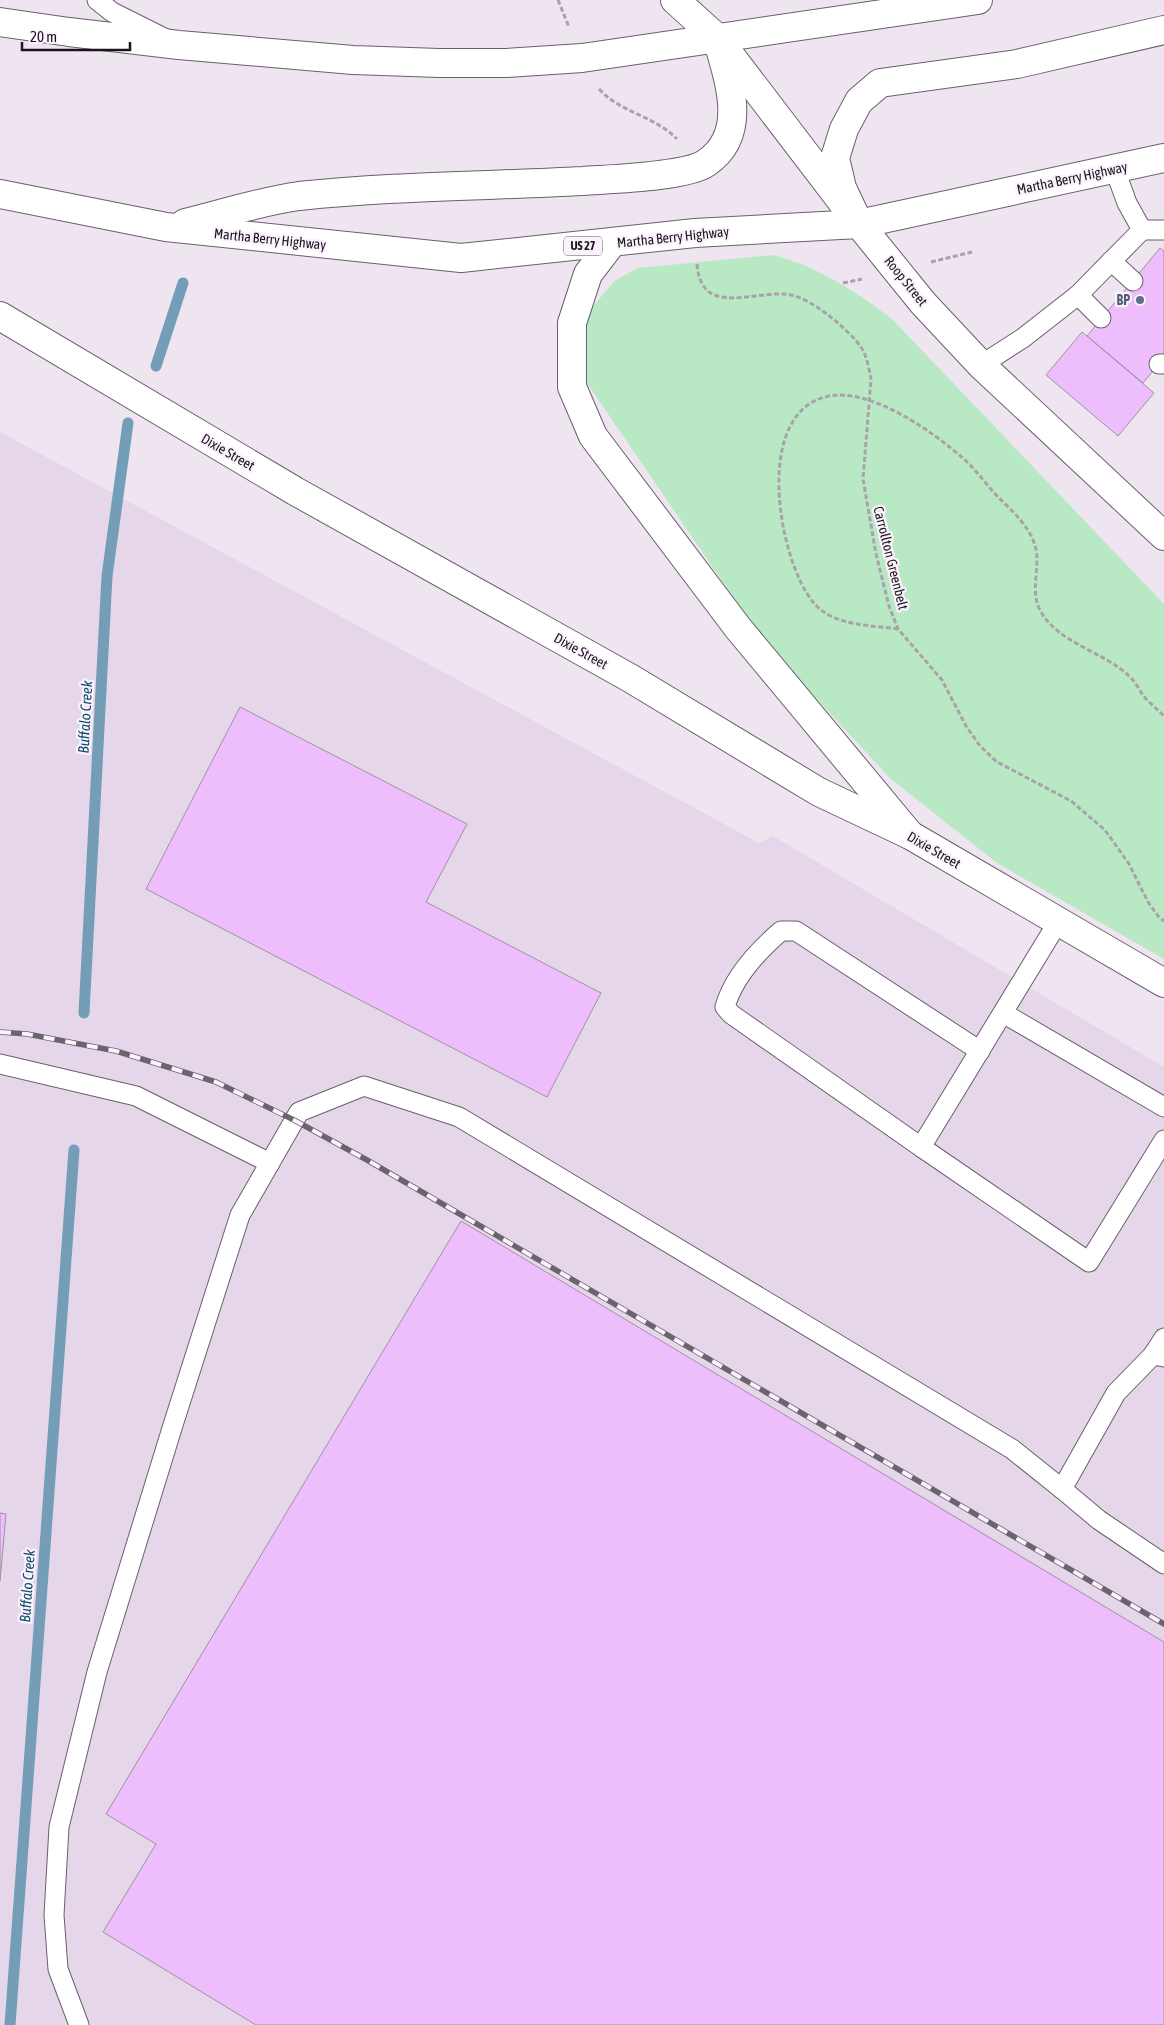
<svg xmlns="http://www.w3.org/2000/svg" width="1164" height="2025" font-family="'Asap Condensed',sans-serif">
<rect width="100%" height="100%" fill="#eee5f1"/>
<!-- built -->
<polygon fill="#e5d7e9" points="0,432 759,843 773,836 1164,1067 1164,2025 0,2025"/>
<!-- green -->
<path fill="#b8e9c4" d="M772 255C816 265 858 293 893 320L1164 604V959L997 863 891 779 763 641 587 383 582 342 592 308 614 281 638 268Z"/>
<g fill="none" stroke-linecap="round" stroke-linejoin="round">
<!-- stream -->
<g stroke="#749db7" stroke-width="11">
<polyline points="156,366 183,283"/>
<polyline points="84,1013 107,576 128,423"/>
<polyline points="10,2025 74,1150"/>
</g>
</g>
<!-- building -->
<g fill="#eebdfb" stroke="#9c949f">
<polygon points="1160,248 1164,251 1164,358 1143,383 1087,336"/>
<polygon points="1082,332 1154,393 1118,436 1046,375"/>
<polygon points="240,707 467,824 426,902 601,993 547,1097 146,889"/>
<polygon points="461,1221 1164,1642 1164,2025 256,2025 103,1932 156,1844 106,1814"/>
<polygon points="0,1513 6,1514 0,1581"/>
</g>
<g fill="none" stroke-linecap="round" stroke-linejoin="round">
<!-- service casing -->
<g stroke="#69606b" stroke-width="21">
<g id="service">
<polyline points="97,0 112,12 164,38"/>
<polyline points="1142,230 1164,230"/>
<polyline points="1111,261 1133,281"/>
<polyline points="1078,295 1101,318"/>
<polyline points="1159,364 1164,364"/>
<polyline points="981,365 1023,338 1078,295 1142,230 1127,203 1115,170"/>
<polyline points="1058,922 921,1147 1089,1262 1164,1140"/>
<polyline points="1003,1013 1164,1107"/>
<polyline points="0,1064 136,1096 270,1163"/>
<path d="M921 1147 731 1014 725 1007C733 978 759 950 781 931H796L980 1051"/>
<polyline points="1153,1355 1164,1338"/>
<polyline points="1164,1357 1153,1355 1116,1393 1062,1489 1099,1520 1164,1564"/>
<polyline points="79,2025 58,1969 54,1915 59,1827 97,1672 173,1425 240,1215 299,1112 364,1086 459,1117 1012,1449 1062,1489"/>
</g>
</g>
<!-- minor casing -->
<g stroke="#69606b" stroke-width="30">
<polyline id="minor" points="675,0 717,38 859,224 923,303 981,365 1164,536"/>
</g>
<!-- tertiary casing -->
<g stroke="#69606b" stroke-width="30">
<polyline id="tertiary" points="0,316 295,491 630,678 819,792 910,835 1164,983"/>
</g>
<!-- primary casing -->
<g stroke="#69606b" stroke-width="30">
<g id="primary">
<polyline points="0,22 69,32 179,45 353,60 439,63 506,63 582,58 978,0"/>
<polyline points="0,194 166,227 461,258 695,233 859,224 1164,158"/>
<path d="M185 223C222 214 262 201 299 196 393 186 489 186 583 181 609 179 686 177 706 163 750 134 728 78 717 38"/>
<polyline points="859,224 842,188 835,158 844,129 859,101 880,83 1017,64 1164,30"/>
<polyline points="611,244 588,274 572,323 572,387 593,436 738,628 910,835"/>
</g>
</g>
<!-- path -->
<g stroke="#a9a2ab" stroke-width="3" stroke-dasharray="5 2.5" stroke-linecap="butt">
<polyline points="558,0 569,27"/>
<path d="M599 89C621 113 655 116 677 139"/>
<polyline points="931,262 972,252"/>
<path d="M697 264C701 320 757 288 791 295 812 299 848 329 861 347 867 356 869 369 871 379L863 479 876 554 889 606 898 629 942 680 966 726 980 746 997 762 1071 801 1105 830 1129 864 1148 902 1158 916 1164 921"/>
<polyline points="843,283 862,279"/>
<path d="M898 629C870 625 832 626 813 602 778 559 752 411 829 396 872 388 933 432 964 459 976 470 986 484 997 496 1012 511 1031 527 1036 549 1040 566 1030 592 1040 610 1057 643 1103 651 1129 676 1136 682 1140 692 1146 699 1152 705 1158 710 1164 716"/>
</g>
<!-- service -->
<use href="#service" stroke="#fff" stroke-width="19"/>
<!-- minor -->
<use href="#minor" stroke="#fff" stroke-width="28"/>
<!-- tertiary -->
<use href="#tertiary" stroke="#fff" stroke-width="28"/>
<!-- primary -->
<use href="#primary" stroke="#fff" stroke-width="28"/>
<!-- rail casing -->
<g stroke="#6a656c" stroke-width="5.5">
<polyline id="rail" points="0,1032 27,1034 116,1051 216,1082 294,1120 367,1160 1164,1624"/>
</g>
<!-- rail -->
<use href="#rail" stroke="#fcf2fe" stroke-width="4" stroke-dasharray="11" stroke-linecap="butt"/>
</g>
<!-- markers -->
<circle fill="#5c6f8a" stroke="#fcf2fe" stroke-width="2" cx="1140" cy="300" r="5"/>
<g text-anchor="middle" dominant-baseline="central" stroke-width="4.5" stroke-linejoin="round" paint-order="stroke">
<!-- shield labels -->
<rect fill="#fcf2fe" stroke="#5d585e" stroke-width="1" x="564" y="236.5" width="38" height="19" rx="4"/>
<g font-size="12" font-weight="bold" fill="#19161a">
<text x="583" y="246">US 27</text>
</g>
<!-- street labels -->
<g font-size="14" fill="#19161a" stroke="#fcf2fe">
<text transform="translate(1072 178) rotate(-12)">Martha Berry Highway</text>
<text transform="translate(673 237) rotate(-6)">Martha Berry Highway</text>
<text transform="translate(270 239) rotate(6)">Martha Berry Highway</text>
<text transform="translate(906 281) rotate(51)">Roop Street</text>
<text transform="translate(228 452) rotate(30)">Dixie Street</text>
<text transform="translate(891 558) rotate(76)">Carrollton Greenbelt</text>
<text transform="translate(581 651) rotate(29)">Dixie Street</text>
<text transform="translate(934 850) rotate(30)">Dixie Street</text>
</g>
<!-- service labels -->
<g font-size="14" font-weight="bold" fill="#4e5e75" stroke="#fcf2fe" text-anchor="end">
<text x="1130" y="300">BP</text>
</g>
<!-- water labels -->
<g font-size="15" font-style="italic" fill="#0b4c69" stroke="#fcf2fe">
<text transform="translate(85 717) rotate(-87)">Buffalo Creek</text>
<text transform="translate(27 1586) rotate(-86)">Buffalo Creek</text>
</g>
</g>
<!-- scale -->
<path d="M22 42v8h108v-8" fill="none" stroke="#19161a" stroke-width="2.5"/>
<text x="30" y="42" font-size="15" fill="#19161a" stroke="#fcf2fe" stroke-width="4" paint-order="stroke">20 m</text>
</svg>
